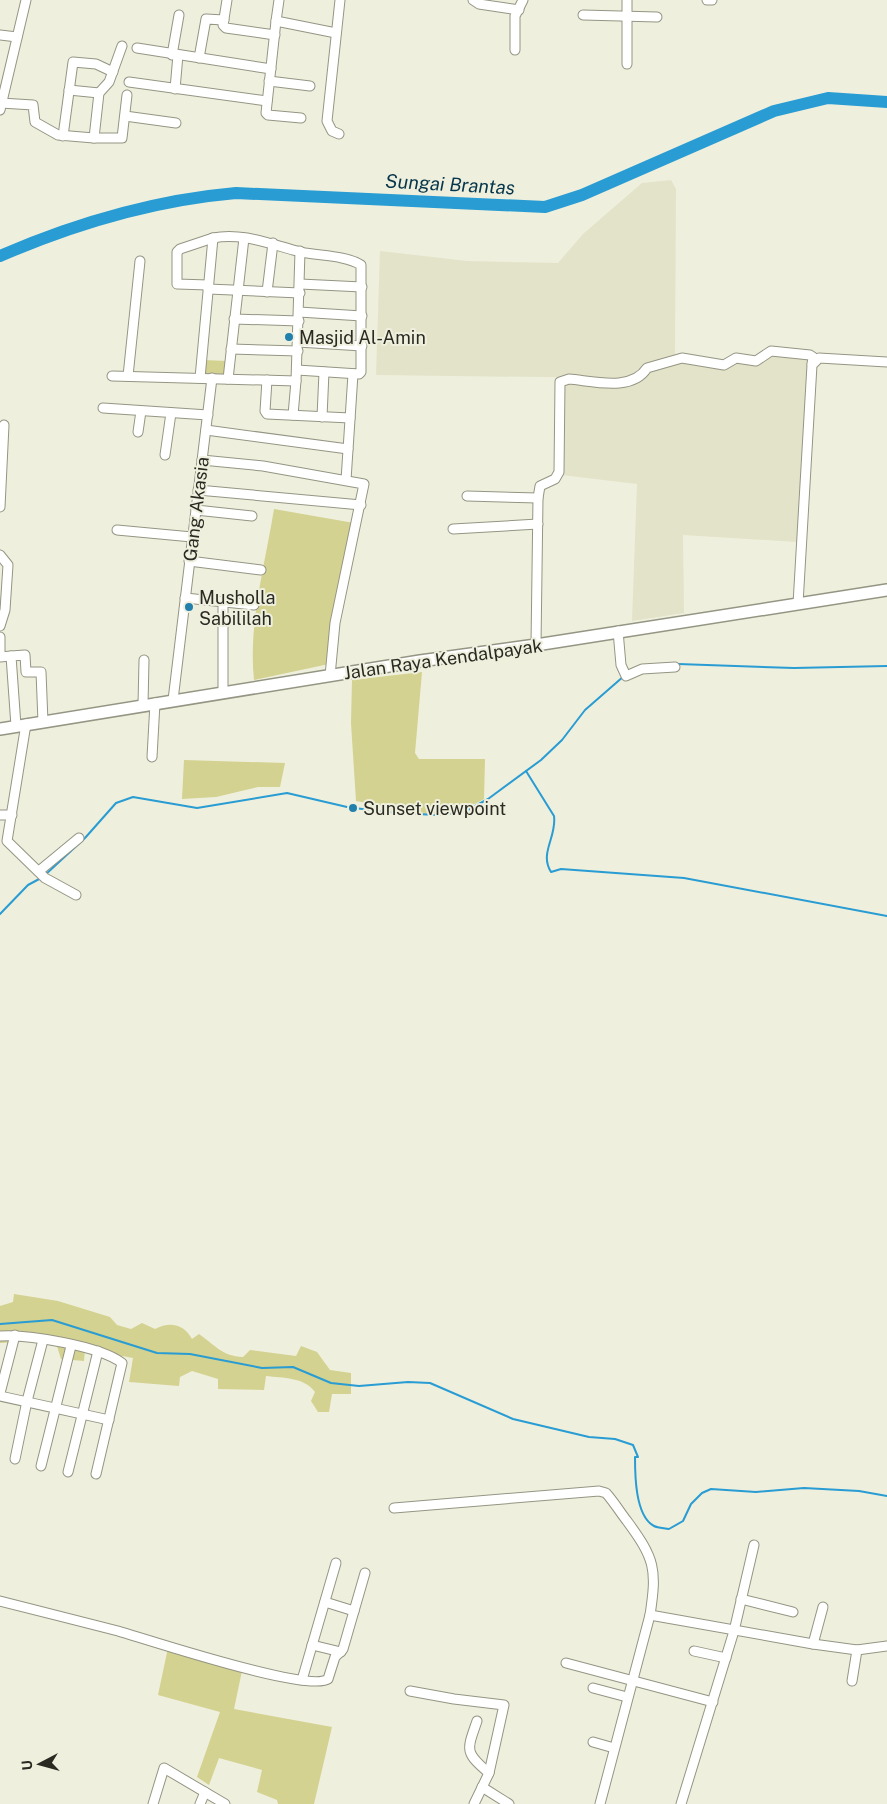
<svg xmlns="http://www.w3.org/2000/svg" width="887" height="1804" font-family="'Public Sans',sans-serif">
<rect width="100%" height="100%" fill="#efefdd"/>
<!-- built -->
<g fill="#e3e3c9">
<polygon points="671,180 676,189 675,359 636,376 622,378 376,375 380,251 467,261 558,263 583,234 642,183"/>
<polygon points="771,353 808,358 809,361 797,542 683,535 684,613 632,621 637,484 561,475 563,384 568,380 628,384 643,380 652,368 684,362 720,369 734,361"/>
</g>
<!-- green -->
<g fill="#d3d290">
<polygon points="203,360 228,361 226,376 202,375"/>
<path d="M274 509 354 523 329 664 254 680C248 624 265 565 274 509Z"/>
<path d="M422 672 415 753 419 759H485L484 799C449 819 421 814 383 810L382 806 356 801 351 723 352 680Z"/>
<polygon points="184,760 285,763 280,787 258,787 216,797 182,799"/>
<path d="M14 1294 58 1301 110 1317 117 1325 131 1329 142 1323 155 1329C170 1321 184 1324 192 1339L199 1334C216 1346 222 1356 243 1357L250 1350 296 1356 301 1346 317 1352 330 1370 351 1373V1394H332L329 1412H318L311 1401 315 1392C304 1377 283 1378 266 1376L264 1390 218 1389V1379L192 1371 180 1377 179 1386 129 1382 133 1358 85 1349 84 1361 61 1359 55 1340 0 1343V1306L13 1302Z"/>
<polygon points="169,1643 243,1666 234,1709 332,1727 314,1804 278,1804 277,1800 257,1792 262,1770 219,1758 209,1785 197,1777 220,1712 158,1695"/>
</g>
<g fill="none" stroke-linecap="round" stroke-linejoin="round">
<!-- stream -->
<g stroke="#289cd3" stroke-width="2">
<polyline points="678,664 794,668 887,666"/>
<polyline points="648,665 661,664"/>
<path d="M526 771 554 816C557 837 539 853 551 872L561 869 684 878 887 916"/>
<polyline points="45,875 85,838 116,803 133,797 197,808 287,793 347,807 385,812 435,815 464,812 488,799 541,760 562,740 585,710 624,676"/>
<polyline points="0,914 28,885 41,878"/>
<path d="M0 1324 52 1320 157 1353 190 1354 262 1368 293 1367 331 1383 359 1386 408 1382 430 1383 513 1419 589 1437 615 1439 633 1445 638 1457H635C635 1474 635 1516 654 1526 658 1528 664 1528 669 1529L683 1521 691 1504 702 1493 711 1489 756 1492 804 1488 859 1491 887 1496"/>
</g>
<!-- river -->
<path stroke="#289cd3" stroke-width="12" d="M0 256C74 224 155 200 236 193L545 207 582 195 774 111 828 98 887 102"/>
<!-- minor casing -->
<g stroke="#959584" stroke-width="11">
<g id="minor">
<polyline points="227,0 223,25 226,28 275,35"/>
<polyline points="473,0 479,4 519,10"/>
<polyline points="707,0 712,0"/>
<polyline points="583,15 657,17"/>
<polyline points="276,21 279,0"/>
<polyline points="0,35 17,37"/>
<polyline points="137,48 271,69"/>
<polyline points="515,50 515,16 523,0"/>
<polyline points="172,55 179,15"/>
<polyline points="199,58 206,19 224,20"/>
<polyline points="627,64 627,0"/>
<polyline points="269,81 310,86"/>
<polyline points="129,82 267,101"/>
<polyline points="175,89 178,55"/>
<polyline points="69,90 99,93"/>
<polyline points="1,103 33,105 35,122 58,135 94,138 99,93 109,82 122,46"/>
<polyline points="0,110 26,0"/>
<polyline points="125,116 176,123"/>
<polyline points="301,118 268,115 266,113 276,21 336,33"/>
<polyline points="339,134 332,131 327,121 340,0"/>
<polyline points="63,136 73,62 96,64 113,72"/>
<polyline points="94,138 122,138 127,95"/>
<polyline points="300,284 362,287"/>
<polyline points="208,285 177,284 177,252 180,249 213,238"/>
<polyline points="208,289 300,293"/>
<polyline points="267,292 273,243"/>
<polyline points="299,312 362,316"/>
<polyline points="234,319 299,321"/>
<polyline points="298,342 362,346"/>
<polyline points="231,349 298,351"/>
<polyline points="112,376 296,381 300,251"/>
<polyline points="128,376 140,261"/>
<path d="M200 378 213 238C243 232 272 245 301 252 319 256 345 255 361 265V372L359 374 297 370"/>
<polyline points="228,379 244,238"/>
<polyline points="267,380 265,411 267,414 350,418"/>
<polyline points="103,408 208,415"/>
<polyline points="293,415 296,381"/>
<polyline points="322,417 324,372"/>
<polyline points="206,430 348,449"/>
<polyline points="138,432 141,411"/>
<polyline points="165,455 171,413"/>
<polyline points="202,460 263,466 364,484 335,623 330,676"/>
<polyline points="346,480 353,374"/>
<polyline points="198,490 361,505"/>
<polyline points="467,496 538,498"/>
<polyline points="0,507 4,425"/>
<polyline points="196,510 252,516"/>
<polyline points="453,529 538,524"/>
<polyline points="117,530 192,537"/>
<polyline points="0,555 8,565 5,610 0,626"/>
<polyline points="189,561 261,570"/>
<polyline points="185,598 254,605"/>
<polyline points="223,602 223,692"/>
<polyline points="798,604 812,365 819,358 887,362"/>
<polyline points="618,631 621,665 626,676 642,669 675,667"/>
<polyline points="0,637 0,657 11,656"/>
<path d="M536 645 538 498 540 486 555 479 559 472 560 382 569 379C593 381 632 392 647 368L682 358 724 365 736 358 756 361 771 351 810 355 813 357 812 364"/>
<polyline points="173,700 212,378"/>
<polyline points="143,705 144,660"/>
<polyline points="26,724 7,841 45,878 76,895"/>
<polyline points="16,726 11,656 25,655 26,672 41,672 43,722"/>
<polyline points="152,757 155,703"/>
<polyline points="0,815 12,815"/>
<polyline points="39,871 79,838"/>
<path d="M0 1336C27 1334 100 1346 122 1363L96 1474"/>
<polyline points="0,1393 15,1335"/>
<polyline points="0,1396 109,1420"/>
<polyline points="15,1459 27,1401 43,1340"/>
<polyline points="41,1466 71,1346"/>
<polyline points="68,1472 98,1351"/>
<path d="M394 1508 599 1491 606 1493C614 1502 620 1512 627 1521 655 1559 657 1569 650 1615"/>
<polyline points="741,1599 793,1612"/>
<path d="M0 1601C39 1611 79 1621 118 1631 149 1640 309 1693 328 1679L335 1657 343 1649 365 1573"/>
<polyline points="325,1602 354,1611"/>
<polyline points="813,1644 823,1607"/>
<polyline points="312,1645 341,1652"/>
<polyline points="694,1651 726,1658"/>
<polyline points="566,1663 713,1702"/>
<polyline points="302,1680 336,1563"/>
<polyline points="852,1681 857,1650"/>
<polyline points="593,1688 627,1697"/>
<polyline points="410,1691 454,1699 504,1705 489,1773 474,1804"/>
<path d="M477 1721C467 1750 464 1752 489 1773"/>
<polyline points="593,1742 614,1748"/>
<polyline points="482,1787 509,1804"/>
<polyline points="153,1804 164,1768 225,1804"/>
<polyline points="200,1804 205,1792"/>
<polyline points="600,1804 650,1615 813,1644 857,1650 887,1646"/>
<polyline points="681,1804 734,1631 754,1545"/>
</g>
</g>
<!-- major casing -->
<g stroke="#959584" stroke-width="14">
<polyline id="major" points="0,729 420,661 536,645 887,590"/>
</g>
<!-- minor -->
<use href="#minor" stroke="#fff" stroke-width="9"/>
<!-- major -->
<use href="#major" stroke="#fff" stroke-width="11"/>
</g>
<!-- markers -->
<g fill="#2280ac" stroke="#efefdd" stroke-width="2">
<circle cx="289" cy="337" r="5"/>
<circle cx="189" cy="607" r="5"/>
<circle cx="353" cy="808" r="5"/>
</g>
<g text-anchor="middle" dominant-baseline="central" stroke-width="4" stroke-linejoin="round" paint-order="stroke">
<!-- poi labels -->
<g font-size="18" fill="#2a2a23" stroke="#efefdd" text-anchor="start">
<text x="299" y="337">Masjid Al-Amin</text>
<text x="199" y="597">Musholla<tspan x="199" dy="21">Sabililah</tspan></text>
<text x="363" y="808">Sunset viewpoint</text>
</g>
<!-- street labels -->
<g font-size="18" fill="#2a2a23" stroke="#efefdd">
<text transform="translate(196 509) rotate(-83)">Gang Akasia</text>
<text transform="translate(443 659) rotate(-8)">Jalan Raya Kendalpayak</text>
</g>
<!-- water labels -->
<g font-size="19" font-style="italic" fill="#05364c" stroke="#efefdd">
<text transform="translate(450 184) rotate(3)">Sungai Brantas</text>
</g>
</g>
<!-- north arrow -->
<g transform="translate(40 1764) rotate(264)" stroke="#efefdd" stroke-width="4" paint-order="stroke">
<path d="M0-4L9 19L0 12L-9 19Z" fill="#2a2a23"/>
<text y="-8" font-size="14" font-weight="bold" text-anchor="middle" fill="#2a2a23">U</text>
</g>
</svg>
